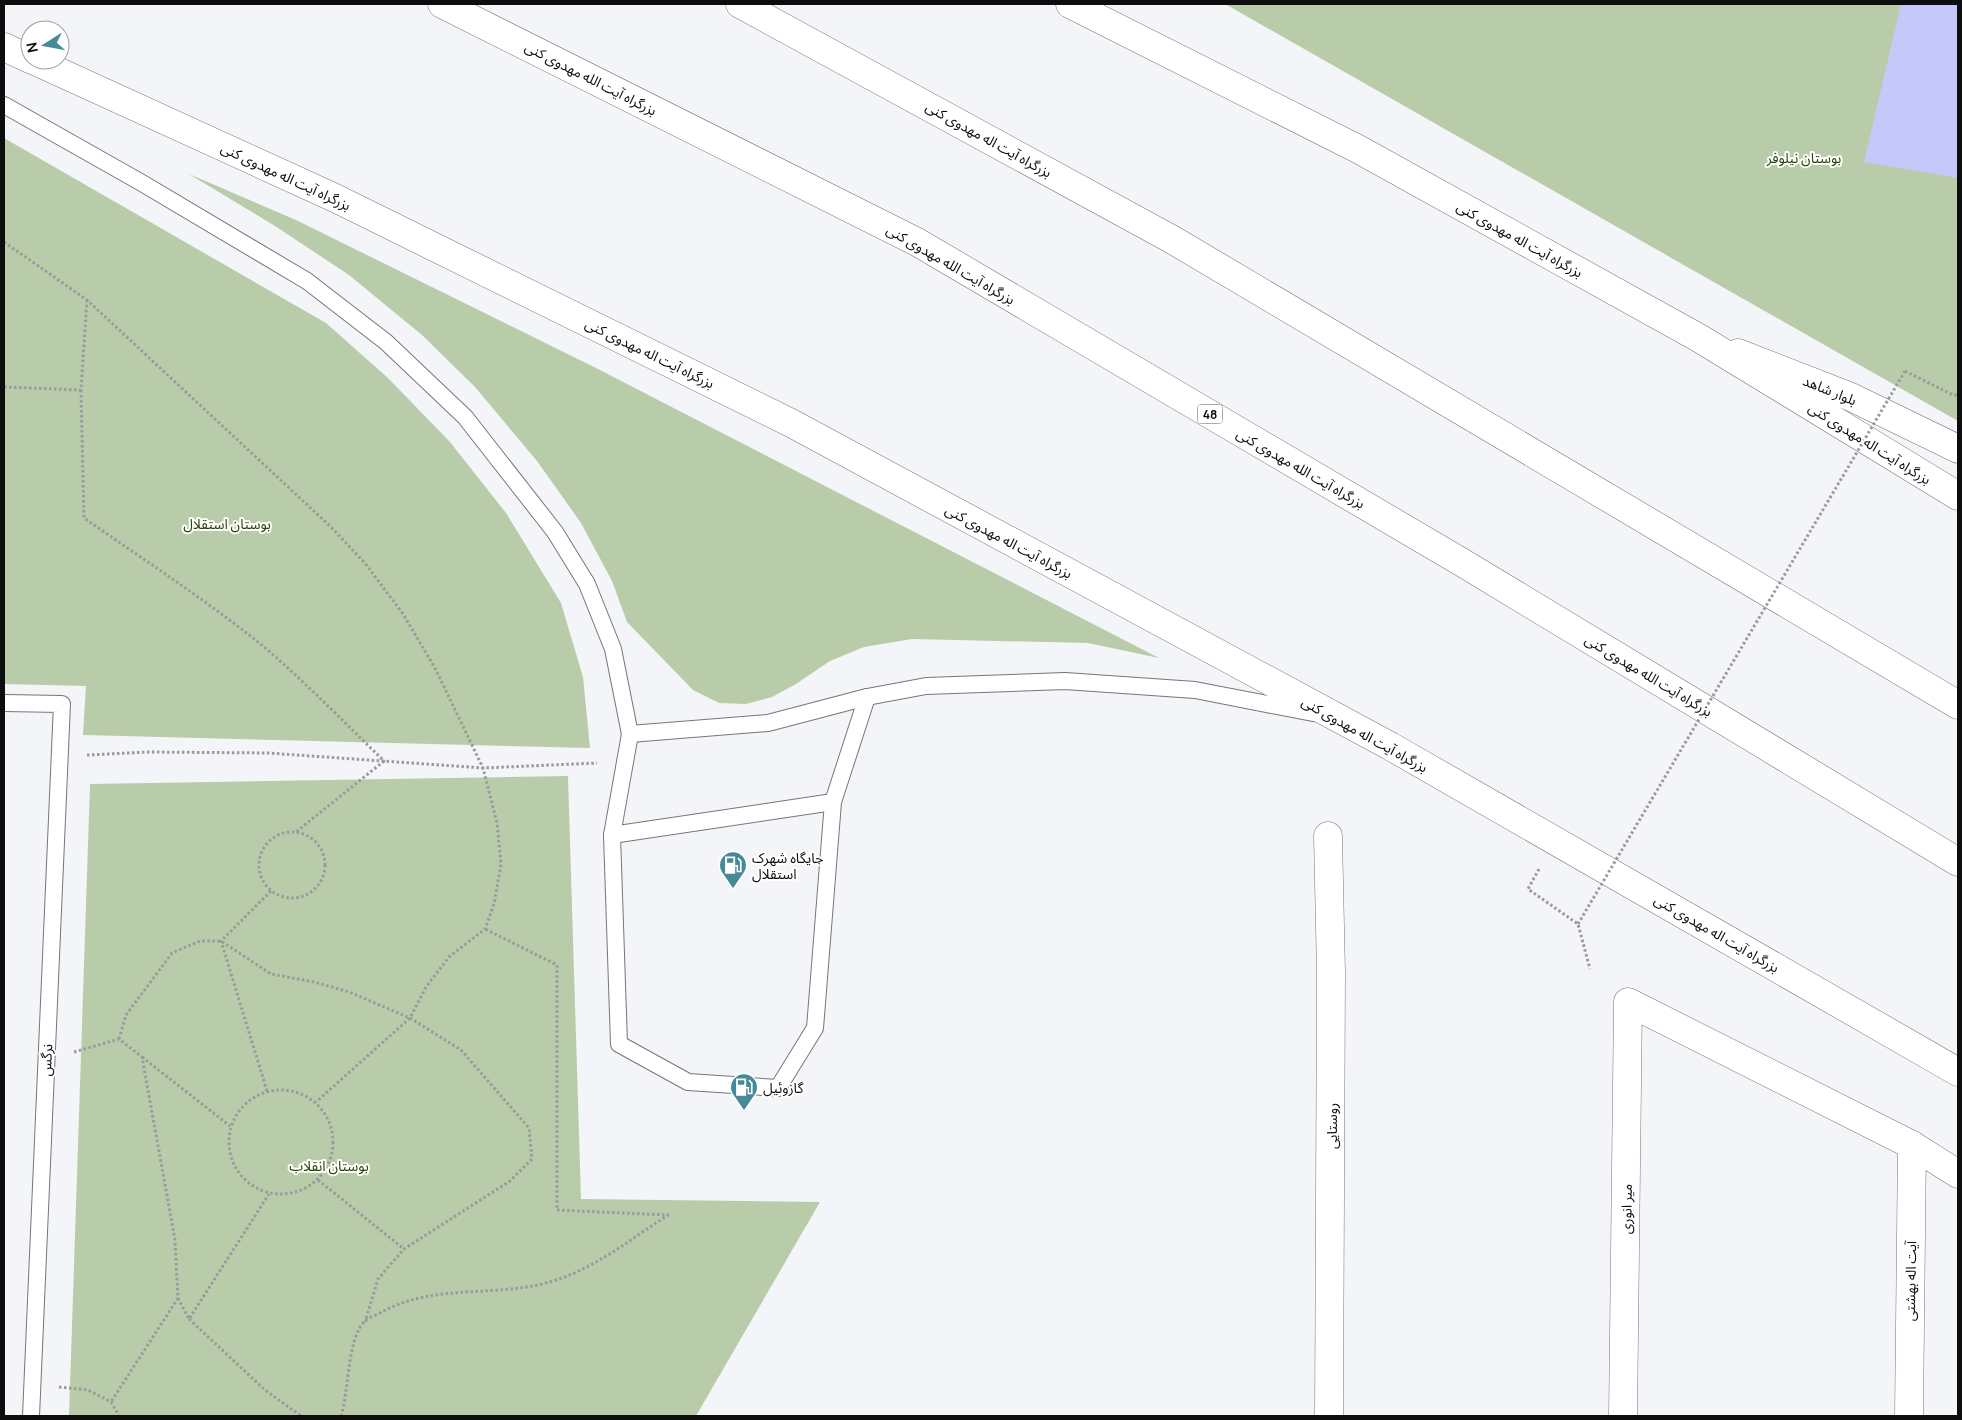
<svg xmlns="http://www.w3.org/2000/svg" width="1962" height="1420" font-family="Manrope,'Noto Sans Arabic',sans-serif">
<rect width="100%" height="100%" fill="#f4f5f9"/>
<!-- green -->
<g fill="#b9ccaa">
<polygon points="1225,4 1958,4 1958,421"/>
<polygon points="4,138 326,323 388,378 450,442 506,513 561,603 583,677 590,748 83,735 86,686 4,684"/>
<polygon points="189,174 296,220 598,369 1159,658 1088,643 912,639 864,647 830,661 796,684 772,697 746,704 719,703 693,690 627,622 612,581 581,523 537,461 475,387 422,335 349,275 275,226"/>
<polygon points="568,776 581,1199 820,1202 696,1416 69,1416 90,784"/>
</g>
<!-- building -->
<polygon fill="#c5c9f9" points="1901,4 1958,4 1958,178 1864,162"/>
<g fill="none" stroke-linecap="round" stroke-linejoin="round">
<!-- lane casing -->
<g stroke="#76767a" stroke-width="18">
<g id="lane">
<polyline points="4,105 142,183 307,281 386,342 465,417 555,532 587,584 613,649 630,734 768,723 867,697 926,686 1065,681 1195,690 1313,713"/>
<polyline points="4,703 62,704 31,1416"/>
<polyline points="630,734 612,835 619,1044 688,1082 778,1088 815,1028 833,802 867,697"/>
<polyline points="612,835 833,802"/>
</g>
</g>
<!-- street casing -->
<g stroke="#76767a" stroke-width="29">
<g id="street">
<polyline points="1328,836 1331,973 1329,1416"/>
<polyline points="1623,1416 1628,1002 1912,1145 1958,1174"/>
<polyline points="1909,1416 1912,1145"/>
</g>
</g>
<!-- secondary casing -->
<g stroke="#76767a" stroke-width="29">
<polyline id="secondary" points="1738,353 1851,397 1958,449"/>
</g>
<!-- primary casing -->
<g stroke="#76767a" stroke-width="29">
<g id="primary">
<polyline points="1070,4 1358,149 1699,338 1958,496"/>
<polyline points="4,47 30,59"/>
<polyline points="33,60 335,198 793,424 1390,746 1958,1072"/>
</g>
</g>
<!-- highway casing -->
<g stroke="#76767a" stroke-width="29">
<g id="highway">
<polyline points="442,4 917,242 1463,563 1958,862"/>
<polyline points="740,4 1173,240 1958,705"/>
</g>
</g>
<!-- path -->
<g stroke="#9a9a9d" stroke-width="3" stroke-dasharray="2.5 2.5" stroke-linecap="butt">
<polyline points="4,242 87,300 330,526 364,562 403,614 435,668 483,768 497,823 501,864 494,904 485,929 449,957 426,987 410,1018 316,1102"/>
<polyline points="1905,371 1953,395 1958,395"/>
<polyline points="4,387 81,390 87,300"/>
<path d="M81 390 84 518C144 560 206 600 263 646 305 682 344 722 384 761L296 832"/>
<polyline points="87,755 148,752 268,753 483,768 597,763"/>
<circle cx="292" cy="865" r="33"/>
<polyline points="1539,869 1528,889 1578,924 1590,969"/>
<polyline points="119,1039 126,1015 172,953 200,941 221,941 271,974 314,982 349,992 410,1018 461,1050 529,1128 532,1159 510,1181 404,1249 378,1279 365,1322"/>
<polyline points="74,1052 119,1039 142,1057 175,1240 178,1298 111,1402"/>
<polyline points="142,1057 230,1126"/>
<circle cx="281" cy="1142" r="52"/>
<polyline points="267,1091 221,941 271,891"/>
<polyline points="318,1180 404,1249"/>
<polyline points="178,1298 189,1319 269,1194"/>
<polyline points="189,1319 265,1390 301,1416"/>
<polyline points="59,1387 88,1390 111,1402 119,1416"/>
<path d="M341 1416C349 1392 347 1338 365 1321 369 1317 377 1315 382 1312 436 1282 499 1299 556 1280 597 1267 632 1238 668 1215L557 1210V965L485 929"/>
</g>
<!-- lane -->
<use href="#lane" stroke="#fff" stroke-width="16"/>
<!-- street -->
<use href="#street" stroke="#fff" stroke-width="28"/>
<!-- secondary -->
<use href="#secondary" stroke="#fff" stroke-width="28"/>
<!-- primary -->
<use href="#primary" stroke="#fff" stroke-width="28"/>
<!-- highway -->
<use href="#highway" stroke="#fff" stroke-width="28"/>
<!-- path-bridge -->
<polyline stroke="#9a9a9d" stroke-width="3" stroke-dasharray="2.5 2.5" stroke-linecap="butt" points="1578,924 1905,371"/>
</g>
<!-- icons -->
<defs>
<g id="fuel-pin" transform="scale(1.4375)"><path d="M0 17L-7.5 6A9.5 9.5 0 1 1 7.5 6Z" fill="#468a98" stroke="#fff"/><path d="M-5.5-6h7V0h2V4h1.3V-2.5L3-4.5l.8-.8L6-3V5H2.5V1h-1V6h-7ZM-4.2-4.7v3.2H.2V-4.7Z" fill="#fff"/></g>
</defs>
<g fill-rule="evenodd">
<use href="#fuel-pin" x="733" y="865"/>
<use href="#fuel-pin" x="744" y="1087"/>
</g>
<g text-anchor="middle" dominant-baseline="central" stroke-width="4" stroke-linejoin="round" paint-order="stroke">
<!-- shield labels -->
<rect fill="#fff" stroke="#565656" stroke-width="1" x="1197.5" y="404.5" width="25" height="19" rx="4"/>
<g font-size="12" font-weight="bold" fill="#0d0d0e">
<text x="1210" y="414">48</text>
</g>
<!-- street labels -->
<g font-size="14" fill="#0d0d0e" stroke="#fff">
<text transform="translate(591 78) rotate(27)">بزرگراه آیت الله مهدوی کنی</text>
<text transform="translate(989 139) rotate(29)">بزرگراه آیت اله مهدوی کنی</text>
<text transform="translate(286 176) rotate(25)">بزرگراه آیت اله مهدوی کنی</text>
<text transform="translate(1520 239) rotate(29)">بزرگراه آیت اله مهدوی کنی</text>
<text transform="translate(951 264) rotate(30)">بزرگراه آیت الله مهدوی کنی</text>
<text transform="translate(650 353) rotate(26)">بزرگراه آیت اله مهدوی کنی</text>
<text transform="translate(1830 390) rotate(22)">بلوار شاهد</text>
<text transform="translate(1870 443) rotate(32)">بزرگراه آیت اله مهدوی کنی</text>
<text transform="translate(1301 468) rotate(30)">بزرگراه آیت الله مهدوی کنی</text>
<text transform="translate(1009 541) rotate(28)">بزرگراه آیت اله مهدوی کنی</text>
<text transform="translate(1649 675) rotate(31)">بزرگراه آیت الله مهدوی کنی</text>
<text transform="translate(1365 734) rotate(29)">بزرگراه آیت اله مهدوی کنی</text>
<text transform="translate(1717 933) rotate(30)">بزرگراه آیت اله مهدوی کنی</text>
<text transform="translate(46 1060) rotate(-87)">نرگس</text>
<text transform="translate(1331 1126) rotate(-90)">روستایی</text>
<text transform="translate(1626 1209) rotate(-89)">میر انوری</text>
<text transform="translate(1910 1281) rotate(-89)">آیت اله بهشتی</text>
</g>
<!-- park labels -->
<g font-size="14" fill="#274400" stroke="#fff">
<text x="1804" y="157">بوستان نیلوفر</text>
<text x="227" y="523">بوستان استقلال</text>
<text x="329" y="1165">بوستان انقلاب</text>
</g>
<!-- poi labels -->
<g font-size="14" fill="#0d0d0e" stroke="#fff" text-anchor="start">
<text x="752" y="857">جایگاه شهرک<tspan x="752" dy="16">استقلال</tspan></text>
<text x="763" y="1087">گازوئیل</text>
</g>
</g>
<!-- border -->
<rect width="1962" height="1420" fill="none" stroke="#0d0d0e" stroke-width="10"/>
<!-- north arrow -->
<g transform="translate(45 45) rotate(259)"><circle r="24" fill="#ffffff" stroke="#9e9e9f"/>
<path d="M0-4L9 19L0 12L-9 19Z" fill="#468a98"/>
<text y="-8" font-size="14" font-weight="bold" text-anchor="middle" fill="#0d0d0e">N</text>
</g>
</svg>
